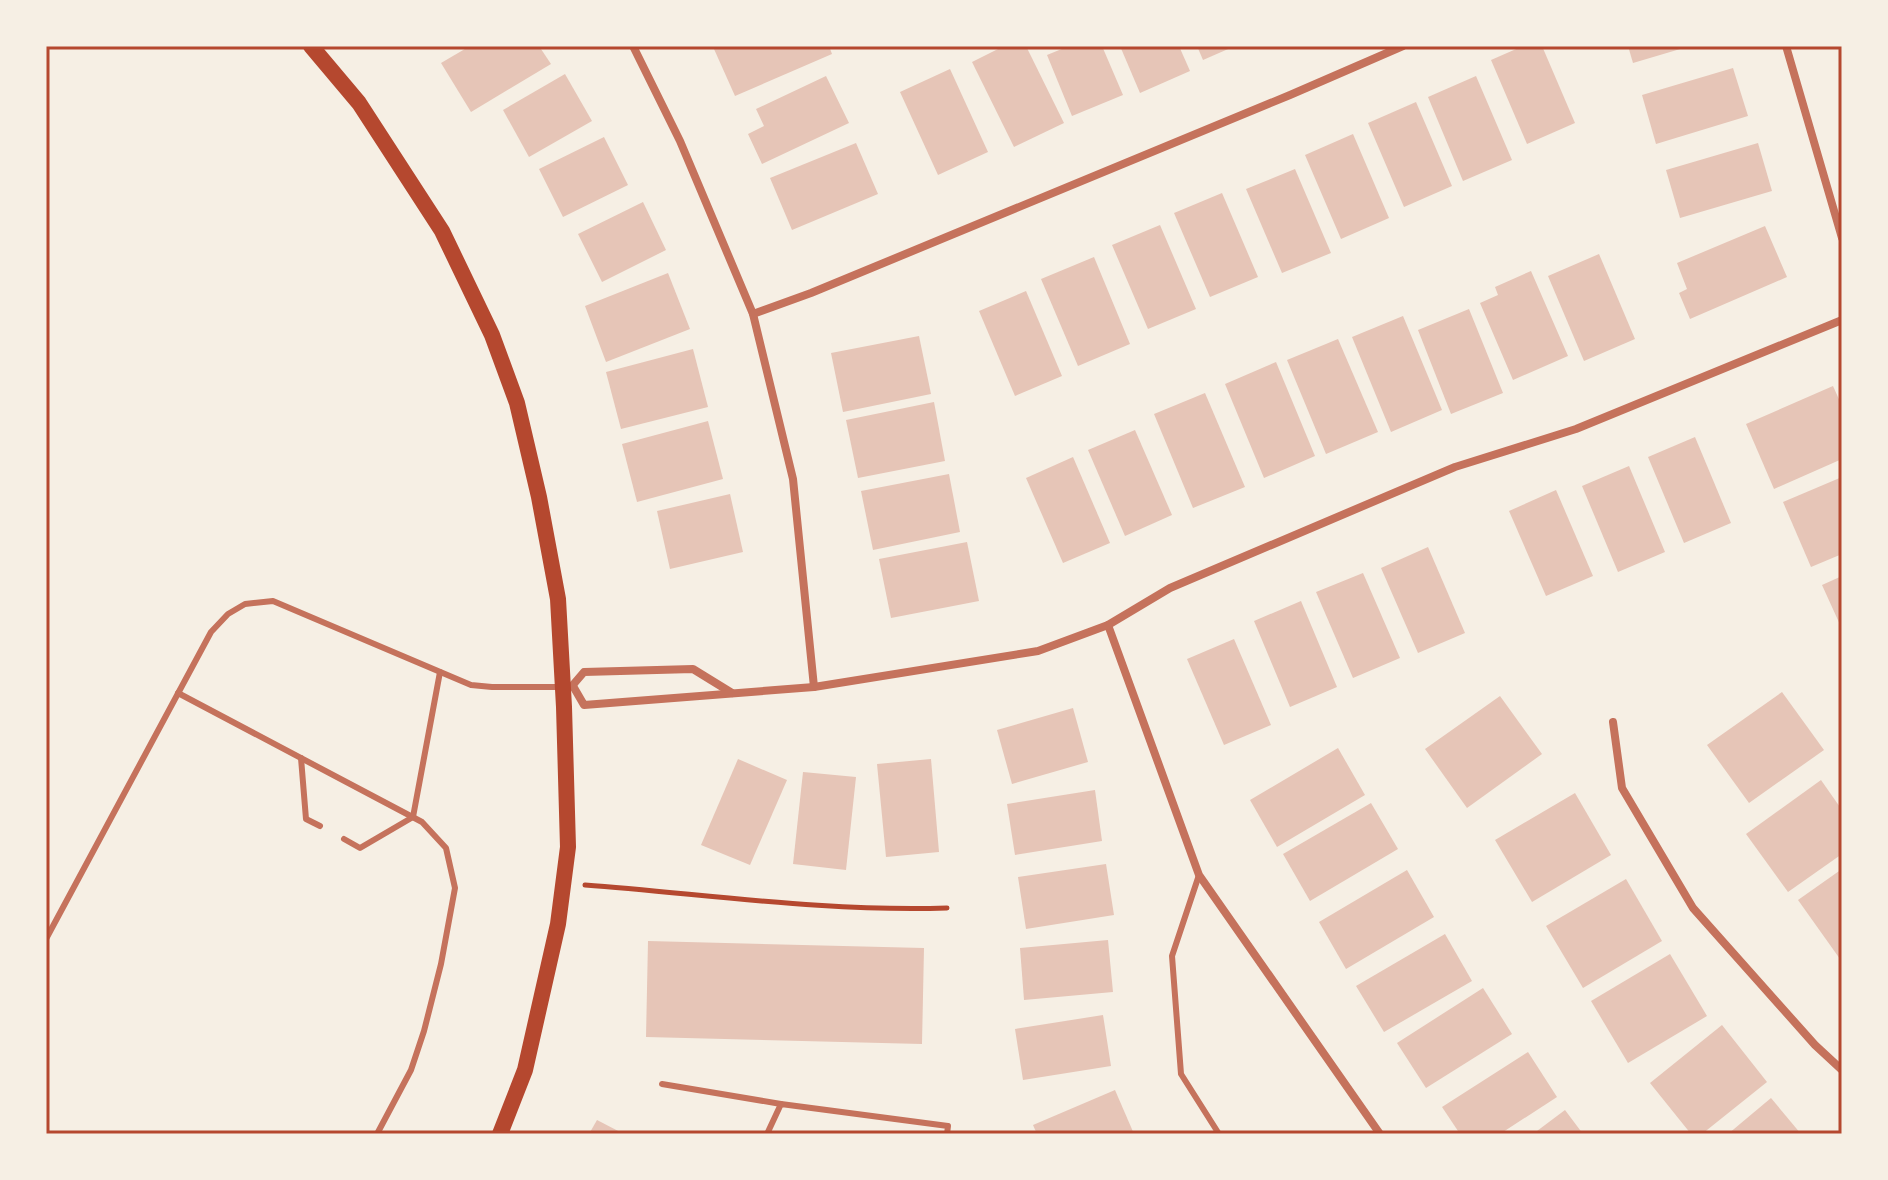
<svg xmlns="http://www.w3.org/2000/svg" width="1888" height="1180" font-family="'Space Grotesk',sans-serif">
<rect width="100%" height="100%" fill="#f6efe4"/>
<!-- building -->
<g fill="#e6c5b7">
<polygon points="470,46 539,46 551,64 471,112 441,63"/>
<polygon points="721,46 829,46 832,54 735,96 714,49"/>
<polygon points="1004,46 1026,46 1064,123 1014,147 972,62"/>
<polygon points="1069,46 1102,46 1123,95 1072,116 1047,55"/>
<polygon points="1120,46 1179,46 1190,71 1140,93"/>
<polygon points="1197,46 1235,46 1203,60"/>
<polygon points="1523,46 1542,46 1575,123 1527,144 1491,60"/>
<polygon points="1628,46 1687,46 1687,47 1633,63"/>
<polygon points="1733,68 1748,116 1656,144 1642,95"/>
<polygon points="950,69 988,152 938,175 900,92"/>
<polygon points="565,74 592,121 529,157 503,110"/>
<polygon points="826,76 849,123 762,164 748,134 764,126 756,109"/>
<polygon points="1476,76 1512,160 1463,181 1428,97"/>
<polygon points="1416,102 1452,186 1404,207 1368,123"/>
<polygon points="1353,134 1389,218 1341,239 1305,155"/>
<polygon points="604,137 628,185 563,217 539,169"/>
<polygon points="856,143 878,194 792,230 770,178"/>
<polygon points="1758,143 1772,191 1680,218 1666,170"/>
<polygon points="1295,169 1331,253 1282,273 1246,189"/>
<polygon points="1222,193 1258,277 1210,297 1174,213"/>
<polygon points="643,202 666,250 602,282 578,234"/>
<polygon points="1160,225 1196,309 1148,329 1112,245"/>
<polygon points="1765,226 1787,277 1690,319 1679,293 1687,289 1677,263"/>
<polygon points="1599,254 1635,339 1584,361 1548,276"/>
<polygon points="1094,257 1130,344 1078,366 1041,279"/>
<polygon points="1531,271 1568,356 1513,380 1480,303 1498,295 1495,287"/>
<polygon points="668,273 690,329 606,362 585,306"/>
<polygon points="1026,291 1062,376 1015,396 979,311"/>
<polygon points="1469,309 1503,393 1451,414 1418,330"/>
<polygon points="1403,316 1442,410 1391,432 1352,337"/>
<polygon points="919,336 931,394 843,412 831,353"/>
<polygon points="1338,339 1378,432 1326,454 1287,360"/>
<polygon points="693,349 708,407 621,429 606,372"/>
<polygon points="1276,362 1315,456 1264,478 1225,384"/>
<polygon points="1833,386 1842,406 1842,459 1774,489 1746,424"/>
<polygon points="1205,393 1245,487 1193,508 1154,414"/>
<polygon points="934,402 945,461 858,478 846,420"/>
<polygon points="708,421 723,479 637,502 622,444"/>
<polygon points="1135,430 1172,515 1125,536 1088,450"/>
<polygon points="1695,437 1731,523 1684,543 1648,457"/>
<polygon points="1073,457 1110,543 1063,563 1026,478"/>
<polygon points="1629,466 1665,552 1618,572 1582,486"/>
<polygon points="949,474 960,532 873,550 861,491"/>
<polygon points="1842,477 1842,554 1811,567 1783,502"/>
<polygon points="1556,490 1593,576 1546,596 1509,511"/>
<polygon points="730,494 743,552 670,569 657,511"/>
<polygon points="967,542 979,601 891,618 879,559"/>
<polygon points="1428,547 1465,633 1418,653 1381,568"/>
<polygon points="1363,573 1400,658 1353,678 1316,592"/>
<polygon points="1842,576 1842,629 1822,585"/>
<polygon points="1301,601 1337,687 1290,707 1254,621"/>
<polygon points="1234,639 1271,725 1224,745 1187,659"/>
<polygon points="1782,692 1824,750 1749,803 1707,745"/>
<polygon points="1500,696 1542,754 1467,808 1425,749"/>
<polygon points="1073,708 1088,762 1012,784 997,730"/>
<polygon points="1338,748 1365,795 1277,847 1250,800"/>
<polygon points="738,759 787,780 750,865 701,845"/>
<polygon points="931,759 939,852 886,857 877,764"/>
<polygon points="803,772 856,777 846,870 793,864"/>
<polygon points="1821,780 1842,810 1842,854 1788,892 1746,834"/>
<polygon points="1095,790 1102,841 1015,855 1007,804"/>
<polygon points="1575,793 1611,855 1532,902 1495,840"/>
<polygon points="1371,803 1398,849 1310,901 1283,854"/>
<polygon points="1106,864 1114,915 1026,929 1018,877"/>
<polygon points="1842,869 1842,957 1840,959 1798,900"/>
<polygon points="1407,870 1434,917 1346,969 1319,922"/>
<polygon points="1626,879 1662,941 1583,988 1546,926"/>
<polygon points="1445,934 1472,981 1384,1032 1356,986"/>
<polygon points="1108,940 1113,992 1024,1000 1020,948"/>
<polygon points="648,941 924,948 922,1044 646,1037"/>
<polygon points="1670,954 1707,1016 1628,1063 1591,1001"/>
<polygon points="1483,988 1512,1034 1426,1088 1397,1043"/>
<polygon points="1103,1015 1111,1066 1023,1080 1015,1029"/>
<polygon points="1722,1025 1767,1082 1702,1134 1691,1134 1650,1083"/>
<polygon points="1528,1052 1557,1097 1500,1134 1460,1134 1442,1107"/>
<polygon points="1115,1090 1134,1134 1037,1134 1033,1125"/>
<polygon points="1771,1098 1801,1134 1728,1134"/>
<polygon points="1565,1110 1583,1134 1533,1134"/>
<polygon points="597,1120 624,1134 589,1134"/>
</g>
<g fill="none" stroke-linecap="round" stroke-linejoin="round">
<!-- path -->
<path stroke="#b5482f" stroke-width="5" d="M585 885C705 894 826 912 947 908"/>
<!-- service -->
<g stroke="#c5725c" stroke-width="6">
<polyline points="178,693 422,822 446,848 455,888 441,964 424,1031 411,1070 377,1134"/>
<polyline points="301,758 306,819 320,826"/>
<polyline points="344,839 360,848 413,817 440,672"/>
<polyline points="1199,875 1172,956 1181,1074 1219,1134"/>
<polyline points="46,939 211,632 228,614 245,604 273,601 471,685 492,687 560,687"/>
<polyline points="662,1084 781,1104"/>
<polyline points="767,1134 781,1104 948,1126 947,1134"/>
</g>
<!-- minor -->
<g stroke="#c5725c" stroke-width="8">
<polyline points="633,46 680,141 753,314 793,479 814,687"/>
<polyline points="1786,46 1842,238"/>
<polyline points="753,314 811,293 1290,95 1403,46"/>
<polyline points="1108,625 1199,875 1380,1134"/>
<polyline points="572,686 584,672 693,669 732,693"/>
<polyline points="573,686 584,705 814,687 1038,651 1108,625 1170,588 1455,467 1576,429 1842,320"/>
<polyline points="1613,722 1622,788 1693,908 1815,1045 1842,1070"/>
</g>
<!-- secondary -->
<polyline stroke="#b5482f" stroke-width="16" points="311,46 359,103 442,231 492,335 517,403 539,497 558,599 564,707 568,847 558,924 525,1070 500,1134"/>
</g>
<!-- border -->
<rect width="1888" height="1180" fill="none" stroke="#f6efe4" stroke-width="96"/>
<rect x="48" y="48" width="1792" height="1084" fill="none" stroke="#b5482f" stroke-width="3"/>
</svg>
